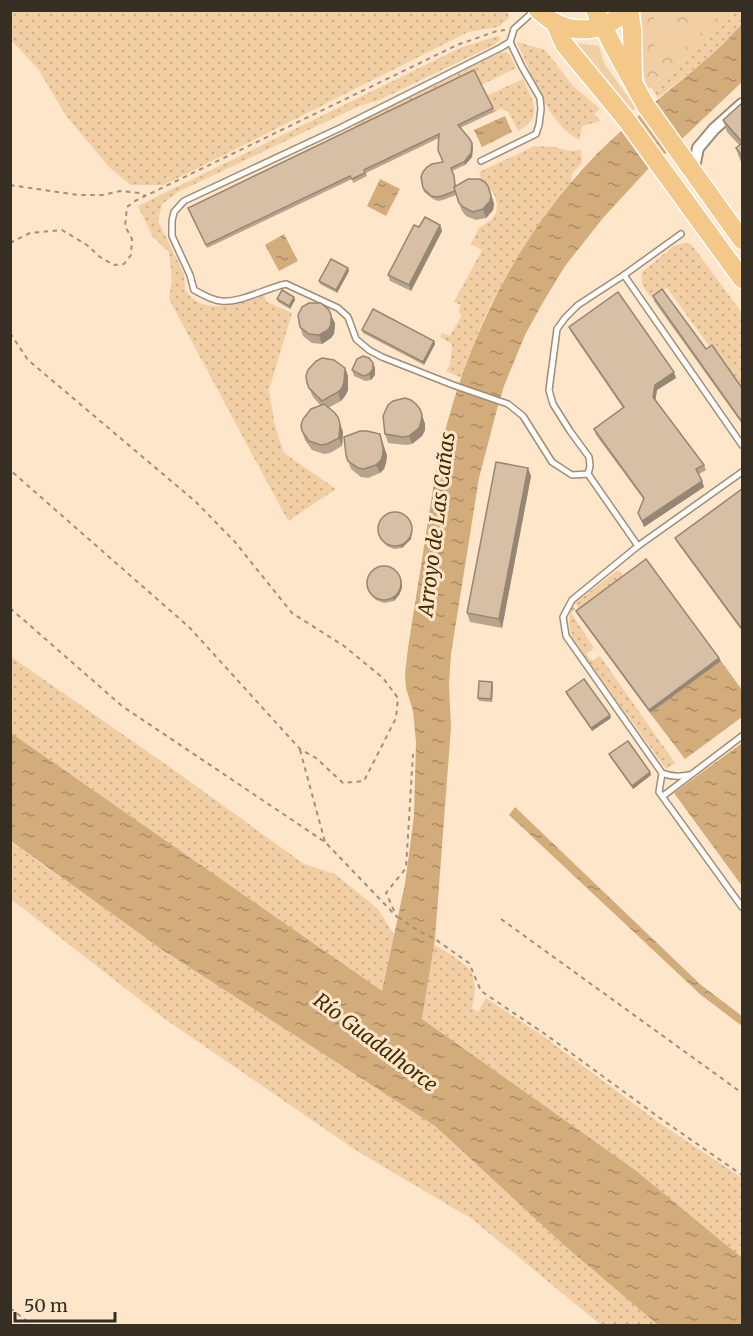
<svg xmlns="http://www.w3.org/2000/svg" width="753" height="1336" font-family="Merriweather,serif">
<defs>
<pattern id="grass-dots" width="8" height="8" patternUnits="userSpaceOnUse" patternTransform="scale(1.5)"><rect width="8" height="8" fill="#f1cea3"/><path d="M2 2h.1M6 6h.1" fill="none" stroke="#cfb18c" stroke-width="1.8" stroke-linecap="round"/></pattern>
<pattern id="forest-crowns" width="20" height="18" patternUnits="userSpaceOnUse" patternTransform="scale(1.5)"><rect width="20" height="18" fill="#f1cea3"/><path d="M2 6a3 3 0 1 1 6 0M12 15a3 3 0 1 1 6 0" fill="none" stroke="#cfb18c"/></pattern>
<pattern id="water-ripples" width="26" height="14" patternUnits="userSpaceOnUse" patternTransform="scale(1.5)"><rect width="26" height="14" fill="#d3ac7c"/><path d="M2 4q2-2 4 0t4 0M15 11q2-2 4 0t4 0" fill="none" stroke="#ac8c65"/></pattern>
</defs>
<rect width="100%" height="100%" fill="#fde6c9"/>
<!-- grass -->
<g fill="url(#grass-dots)">
<polygon points="11,10 507,10 509,18 498,27 468,32 164,185 131,185 110,168 67,117 38,69 11,40"/>
<polygon points="736,11 742,11 742,24 719,49 658,98 651,87 710,37"/>
<path d="M497 36 501 38 494 45 377 101 359 106 178 192 162 204 158 221 184 274 185 290C188 293 192 298 196 301 217 313 242 302 264 296L267 302 292 313 269 390 275 426 284 453 336 489 288 521 169 299 172 280 169 252 153 237 138 206 460 48Z"/>
<path d="M517 42 545 50 573 86 600 109 594 114 601 121 582 126 580 135V140C548 126 531 72 517 42Z"/>
<polygon points="506,52 510,55 516,68 481,85 357,131 354,125 500,53"/>
<path d="M523 79C532 100 545 117 518 131L508 111 500 109 494 112 486 96Z"/>
<path d="M535 146 555 147 569 151 581 150 582 163 572 174 571 184C540 221 513 261 491 304 479 328 470 353 461 378L446 371 450 365 452 344 440 337 442 333 450 336 462 315 458 312 461 305 454 302 482 250 471 244 479 228 492 219 496 213 497 205 495 196 490 189 483 183 479 172Z"/>
<path d="M684 243 691 244 742 313V391L667 288 652 298C644 289 640 284 642 272L674 246Z"/>
<polygon points="618,570 623,576 579,609 575,603"/>
<path d="M573 606 575 609 571 613 594 648 586 654 592 661 600 656 675 763 666 769 573 640C569 628 567 617 573 606Z"/>
<polygon points="10,656 171,768 304,864 335,874 378,909 394,935 382,992 11,733"/>
<polygon points="10,841 161,949 435,1126 566,1247 658,1325 601,1325 472,1219 357,1151 162,1017 11,899"/>
<path d="M434 945C444 950 468 964 472 974 477 985 474 997 472 1008L478 1012 486 998 543 1036 658 1122 742 1178V1260L422 1019Z"/>
</g>
<!-- forest -->
<path fill="url(#forest-crowns)" d="M642 11H736L710 37 648 89C638 64 638 37 642 11Z"/>
<!-- garden -->
<g fill="#f1cea3">
<path d="M655 11H663C661 27 674 40 690 32 699 27 705 18 711 11H724L680 52C647 65 651 31 655 11Z"/>
<polygon points="577,43 599,46 605,65 636,108 632,112"/>
</g>
<!-- water -->
<g fill="url(#water-ripples)">
<path d="M742 24V82L684 137 649 168 603 218 565 266 542 304 525 335 504 386 497 409 479 478 451 654 449 685 451 727 435 939 422 1019 635 1170 742 1258V1325H658L566 1247 435 1126 161 949 11 841V733L382 991 405 884 414 816 416 742 413 711 406 688 405 674 408 648C414 608 421 568 427 527 431 503 434 479 439 456 463 350 509 251 582 170 622 125 672 90 717 50 726 42 734 32 742 24Z"/>
<polygon points="505,116 512,132 482,147 474,130"/>
<polygon points="380,179 400,189 386,216 367,206"/>
<polygon points="284,234 298,261 279,271 265,245"/>
<polygon points="721,661 742,690 742,717 685,759 650,713"/>
<polygon points="742,743 742,886 674,793"/>
<polygon points="515,807 701,985 742,1016 742,1026 701,995 509,815"/>
</g>
<g fill="none" stroke-linecap="round" stroke-linejoin="round">
<!-- service casing -->
<g stroke="#a28c72" stroke-width="8">
<g id="service">
<path d="M535 10 514 29 510 42 500 48 340 128 184 201 174 212 172 221V236L190 275 194 290C202 294 211 300 221 301 241 303 266 288 286 284L338 308 348 317 356 339 369 350 382 357 453 385 508 404 523 416 552 462 572 475 588 474 638 546"/>
<polyline points="481,161 536,134 539,125 541,109 540,98 522,67 510,42"/>
<polyline points="624,275 742,445"/>
<polyline points="742,472 638,546 572,600 563,617 566,636 662,773 659,792 742,907"/>
<polyline points="588,474 590,466 589,457 570,431 553,404 549,390 557,329 565,318 578,305 624,275 681,234"/>
<path d="M662 773C671 777 679 777 689 775"/>
<polyline points="663,796 742,736"/>
</g>
</g>
<!-- minor casing -->
<g stroke="#a28c72" stroke-width="14">
<polyline id="minor" points="693,172 698,148 714,129 742,104"/>
</g>
<!-- primary casing -->
<g stroke="#fff" stroke-width="21">
<g id="primary">
<path d="M538 10C543 14 548 19 554 22 575 34 609 32 624 10"/>
<polyline points="595,10 613,46 646,106 742,240"/>
<polyline points="629,10 632,29 633,78"/>
<polyline points="555,23 564,44 625,118 742,279"/>
</g>
</g>
<!-- path -->
<g stroke="#a1907c" stroke-width="2" stroke-dasharray="4.5 4.5" stroke-linecap="butt">
<polyline points="10,185 78,195 103,195 120,191 139,193 146,196"/>
<polyline points="10,243 30,233 62,230 87,245 100,257 114,265 124,264 131,255 132,239 125,226 127,207 135,201 457,45 497,31 505,30"/>
<polyline points="10,333 28,360 196,502 235,542 292,613 344,646 383,678 398,698 396,718 364,781 343,783 316,758 300,749 190,628 10,470"/>
<polyline points="10,608 122,706 325,842 397,917 386,893 406,868 413,754"/>
<polyline points="300,750 325,842"/>
<polyline points="398,917 417,930 435,939 469,963 481,991 545,1034 664,1121 742,1175"/>
<polyline points="501,919 742,1093"/>
<polyline points="10,1308 33,1326"/>
</g>
<!-- service -->
<use href="#service" stroke="#fff" stroke-width="5"/>
<!-- minor -->
<use href="#minor" stroke="#fff" stroke-width="10"/>
<!-- primary -->
<use href="#primary" stroke="#f4c889" stroke-width="18"/>
</g>
<!-- wall -->
<g fill="#b8a48d">
<polygon points="742,103 742,163 740,160 736,148 739,145 727,132 723,120"/>
<polygon points="493,108 494,112 460,128 472,143 473,147 472,157 465,165 452,171 455,179 456,186 491,194 494,204 493,210 486,218 476,220 466,216 462,211 456,195 443,200 438,201 433,199 424,192 423,188 443,162 439,138 366,173 367,176 353,183 352,179 207,248 190,211"/>
<polygon points="440,225 442,231 411,291 390,281 388,275 419,227"/>
<polygon points="349,271 337,293 320,284 319,281"/>
<polygon points="653,296 706,349 742,388 742,424 654,301"/>
<polygon points="294,297 295,300 290,309 278,302 277,299"/>
<polygon points="335,323 334,334 331,338 322,344 312,343 303,336 300,327"/>
<polygon points="569,327 676,378 657,390 655,400 704,465 706,470 699,474 704,487 644,527 638,513 644,500 596,435 594,429 623,408 571,332"/>
<polygon points="362,330 434,341 435,344 424,365 363,333"/>
<polygon points="373,363 375,368 375,375 371,380 365,381 354,376 352,370"/>
<polygon points="345,368 348,376 348,390 345,396 341,401 328,408 343,432 342,446 330,453 324,454 312,450 305,440 302,431 321,406 313,397 307,383"/>
<polygon points="423,418 425,424 425,430 422,436 412,444 406,445 388,443 385,434"/>
<polygon points="380,434 387,456 386,463 384,469 380,473 368,478 361,477 351,469 346,455"/>
<polygon points="531,476 502,628 470,622 467,613"/>
<polygon points="742,489 742,631 676,541 675,538"/>
<polygon points="412,529 411,539 402,548 394,549 387,546 382,541 380,536"/>
<polygon points="399,575 402,583 402,588 399,595 394,601 384,603 376,600 371,595 368,587"/>
<polygon points="576,611 721,661 650,713 577,614"/>
<polygon points="492,682 493,685 492,702 479,701 478,698"/>
<polygon points="566,692 611,718 592,731 567,695"/>
<polygon points="609,754 650,772 651,775 633,789 610,757"/>
</g>
<!-- shaded-wall -->
<g fill="#968673">
<polygon points="472,143 473,147 472,157 465,165 464,162"/>
<polygon points="488,186 494,204 493,210 486,218 483,209"/>
<polygon points="440,225 442,231 411,291 409,285"/>
<polygon points="348,268 349,271 337,293 336,290"/>
<polygon points="294,297 295,300 290,309 289,306"/>
<polygon points="331,315 335,323 334,334 331,338 322,344 319,335"/>
<polygon points="434,341 435,344 424,365 423,362"/>
<polygon points="373,363 375,368 375,375 371,380 369,374"/>
<polygon points="345,368 348,376 348,390 345,396 341,401 338,392"/>
<polygon points="674,372 676,378 657,390 655,402 653,397 655,385"/>
<polygon points="420,409 425,424 425,430 422,436 412,444 409,436"/>
<polygon points="338,417 343,432 342,446 339,438"/>
<polygon points="380,434 387,456 386,463 384,469 380,473 376,465"/>
<polygon points="528,468 531,476 502,628 499,619"/>
<polygon points="702,481 704,487 644,527 642,521"/>
<polygon points="411,526 412,529 411,539 402,548 401,545"/>
<polygon points="401,580 402,588 399,595 394,601 393,598"/>
<polygon points="719,658 721,661 650,713 649,710"/>
<polygon points="492,682 493,685 492,702 491,699"/>
<polygon points="610,715 611,718 592,731 591,728"/>
<polygon points="650,772 651,775 633,789 632,786"/>
</g>
<!-- building -->
<g fill="#d6bfa4" stroke="#968673" stroke-width="1.5">
<polygon points="474,70 493,108 458,125 469,138 472,143 471,153 464,162 451,168 454,176 455,187 454,187 455,191 442,196 437,197 431,196 423,188 421,177 423,172 427,167 432,164 443,162 438,150 439,134 364,170 365,173 352,179 350,176 206,245 188,208"/>
<polygon points="742,103 742,142 723,120"/>
<polygon points="742,143 742,156 736,148"/>
<polygon points="468,179 480,179 485,182 488,186 491,196 490,201 483,209 473,212 463,207 459,203 454,187"/>
<polygon points="425,217 440,225 409,285 388,275 414,225 419,227"/>
<polygon points="331,259 348,268 336,290 319,281"/>
<polygon points="662,289 706,349 712,345 742,388 742,422 653,296"/>
<polygon points="282,290 294,297 289,306 277,299"/>
<polygon points="618,292 674,372 655,385 653,397 704,465 696,469 702,481 642,521 638,513 644,498 594,429 624,407 569,327"/>
<polygon points="309,303 321,303 329,310 331,315 331,325 328,330 319,335 309,334 300,327 298,315 302,307"/>
<polygon points="373,309 434,341 423,362 362,330"/>
<polygon points="363,356 369,358 373,363 373,369 369,374 363,376 352,370 357,359"/>
<polygon points="322,358 334,360 345,368 344,382 342,388 338,392 322,401 309,388 307,383 306,376 308,370 316,361"/>
<polygon points="405,398 411,400 416,404 420,409 422,415 421,422 419,428 409,436 403,437 385,434 383,416 388,405 393,401"/>
<polygon points="324,404 334,412 338,417 340,424 339,438 327,444 321,445 309,441 302,431 301,425 303,419 311,409"/>
<polygon points="360,431 367,431 380,434 383,448 383,454 381,460 376,465 364,469 358,468 348,461 346,455 344,437"/>
<polygon points="496,462 528,468 499,619 467,613"/>
<polygon points="742,489 742,629 675,538"/>
<circle cx="395" cy="529" r="17"/>
<polygon points="646,559 719,658 649,710 576,611"/>
<circle cx="384" cy="583" r="17"/>
<polygon points="584,679 610,715 591,728 566,692"/>
<polygon points="479,681 492,682 491,699 478,698"/>
<polygon points="628,741 650,772 632,786 609,754"/>
</g>
<g text-anchor="middle" dominant-baseline="central" stroke-width="6" stroke-linejoin="round" paint-order="stroke">
<!-- water labels -->
<g font-size="20" font-style="italic" fill="#462b03" stroke="#fde6c9">
<text transform="translate(436 524) rotate(-83)">Arroyo de Las Cañas</text>
<text transform="translate(376 1042) rotate(37)">Río Guadalhorce</text>
</g>
</g>
<!-- border -->
<rect width="753" height="1336" fill="none" stroke="#372e23" stroke-width="24"/>
<!-- scale -->
<path d="M15 1312v9h100v-9" fill="none" stroke="#372e23" stroke-width="3"/>
<text x="24" y="1312" font-size="18" fill="#372e23" stroke="#fde6c9" stroke-width="4.5" paint-order="stroke">50 m</text>
</svg>
